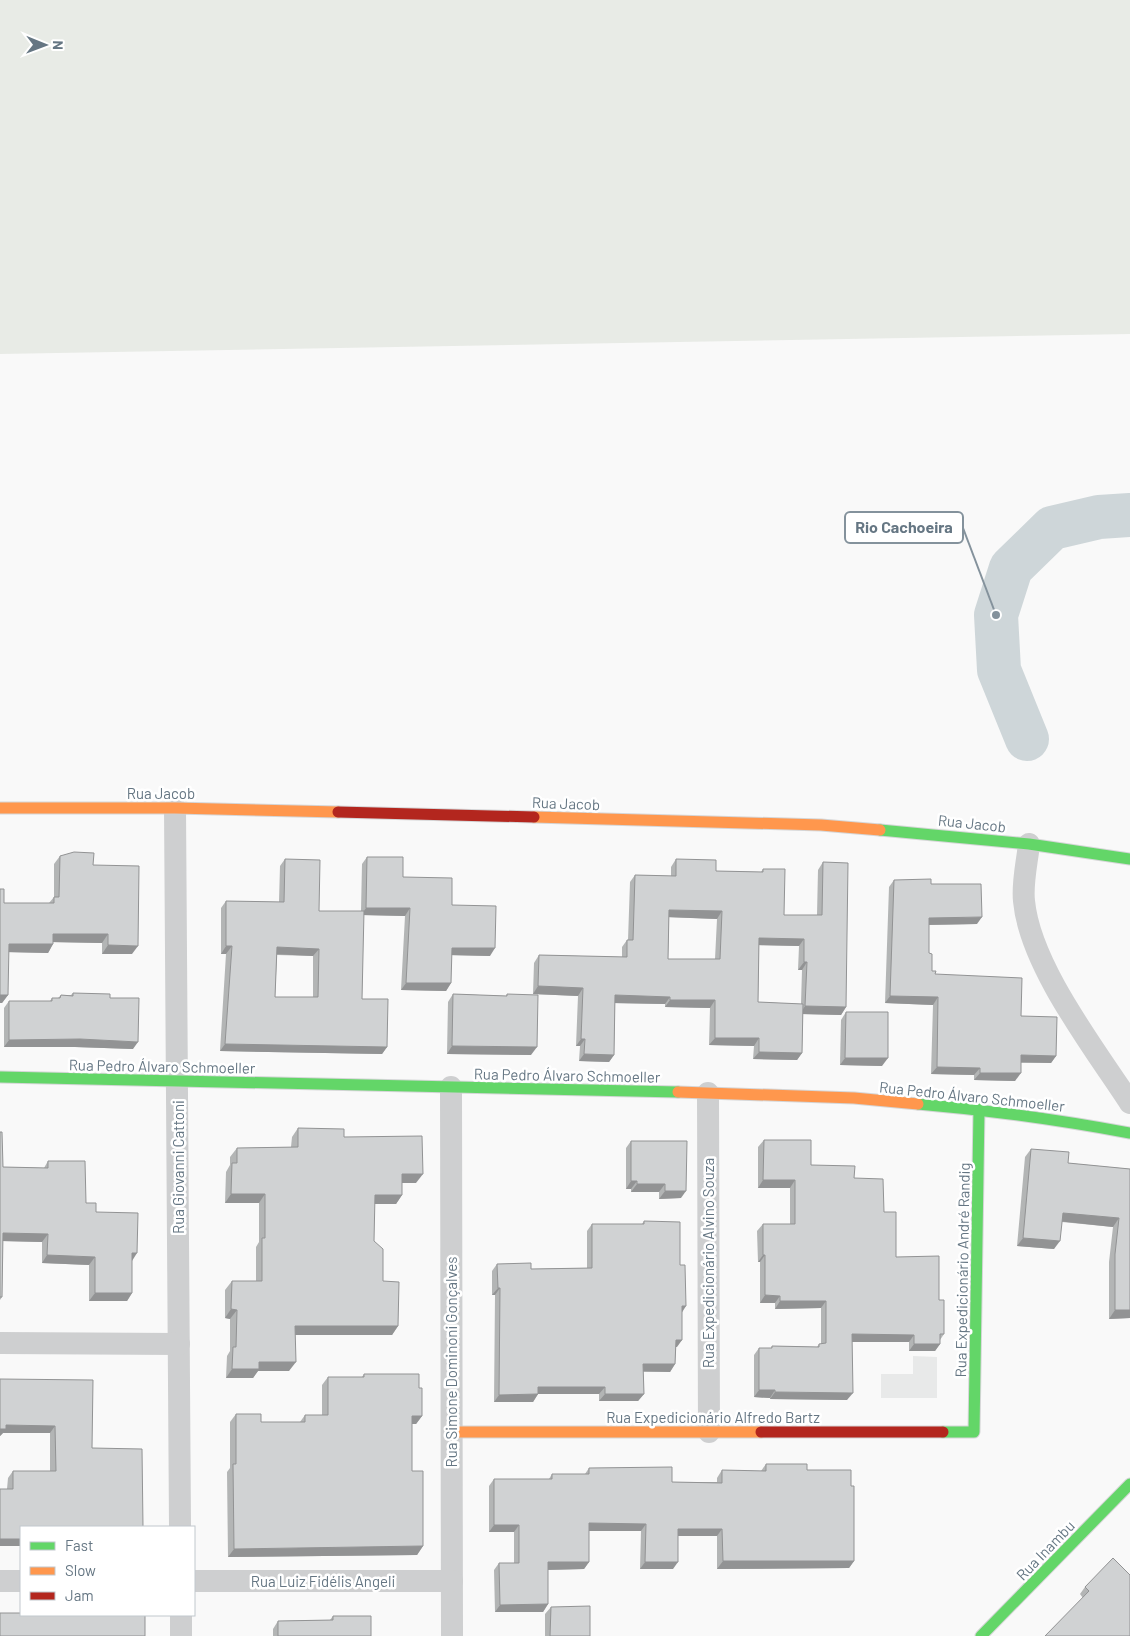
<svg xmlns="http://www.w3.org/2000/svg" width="1130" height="1636" font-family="Barlow,sans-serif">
<rect width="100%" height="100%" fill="#f9f9f9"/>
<!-- built -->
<polygon fill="#e8e9e9" points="913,1356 937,1357 937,1398 881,1398 881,1374 913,1374"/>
<!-- green -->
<polygon fill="#e8ebe6" points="0,0 1130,0 1130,334 0,354"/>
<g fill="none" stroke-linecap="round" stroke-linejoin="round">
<!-- river -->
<polyline stroke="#ced6d9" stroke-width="44" points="1027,739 999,670 996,615 1011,568 1052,528 1099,517 1130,515"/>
<!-- fast casing -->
<g stroke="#d5d6d7" stroke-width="13">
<g id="fast">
<polyline points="880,830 1029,844 1130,859"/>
<polyline points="0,1077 678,1092"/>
<path d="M918 1104C989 1110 1060 1120 1130 1133"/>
<polyline points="943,1432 974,1432 979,1109"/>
<polyline points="981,1636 1130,1484"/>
</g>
</g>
<!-- slow casing -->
<g stroke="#d5d6d7" stroke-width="13">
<g id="slow">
<polyline points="0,808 175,808 338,812"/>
<polyline points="534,817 821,825 880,830"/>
<polyline points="678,1092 854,1098 918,1104"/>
<polyline points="451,1432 761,1432"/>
</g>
</g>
<!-- jam casing -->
<g stroke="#d5d6d7" stroke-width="13">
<g id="jam">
<polyline points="338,812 534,817"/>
<polyline points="761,1432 943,1432"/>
</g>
</g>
<!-- street -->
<g stroke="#cecfd0" stroke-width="22">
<polyline points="175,808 180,1527"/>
<path d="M1029 844C1027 863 1022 883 1024 901 1030 966 1095 1049 1130 1103"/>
<polyline points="451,1087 452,1636"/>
<polyline points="708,1093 709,1432"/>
<polyline points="0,1343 179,1344"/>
<polyline points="0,1581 21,1581"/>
<polyline points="194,1581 452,1581"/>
<polyline points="181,1615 181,1636"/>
</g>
<!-- fast -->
<use href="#fast" stroke="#63d668" stroke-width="11"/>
<!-- slow -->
<use href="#slow" stroke="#ff974d" stroke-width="11"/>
<!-- jam -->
<use href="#jam" stroke="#b3261e" stroke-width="11"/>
</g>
<!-- wall -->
<g fill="#b3b5b5" fill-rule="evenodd">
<polygon points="60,856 93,865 132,954 102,954 102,943 53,942 53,944 48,953 8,952 8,995 2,1003 4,903 49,903 54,897 54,864"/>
<path d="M367 857 452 905 490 956 451 955V983L446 991 401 990 405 916 363 915 362 999 387 1047 382 1054 220 1051 226 954H221V908L226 901 279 902 280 866 285 859 319 911H361L362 864ZM277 955 313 956V997H275Z"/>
<path d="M676 859 716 871 761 872 763 869 784 915H817L818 870 823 862 846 1007 841 1015 803 1014 802 1053 797 1060 753 1059 754 1046 709 1045 710 1008 665 1007V1004L615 1003 614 1055 609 1062 579 1061 580 1046H576L578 996 533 994 534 963 539 955 622 957V947L627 940H628L630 882 635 875 671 876V867ZM669 917 717 919 715 959H668ZM759 945 799 946 798 970H802L801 1004 758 1002Z"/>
<polygon points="894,880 977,924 929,925 929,953 932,971 935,974 1021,1016 1056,1056 1051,1063 1021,1063 1015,1081 974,1080 974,1075 931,1074 933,1005 885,1003 889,887"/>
<polygon points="73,993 110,998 133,1049 75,1047 4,1047 4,1008 9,1001 50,1001 52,998 58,998 61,995 71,995"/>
<polygon points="453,994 506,996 507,994 531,1055 447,1054 448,1002"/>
<polygon points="846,1012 882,1066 840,1065 841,1020"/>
<polygon points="298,1128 344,1137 416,1183 402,1183 402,1195 396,1204 374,1204 374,1241 383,1281 398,1326 392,1335 295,1335 289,1371 258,1371 253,1378 226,1378 227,1356 230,1351 230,1319 225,1318 225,1290 232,1281 256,1281 256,1247 259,1242 259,1203 225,1203 226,1172 230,1165 230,1157 237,1148 291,1147 292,1137"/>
<polygon points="0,1132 3,1167 44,1168 48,1161 86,1203 96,1212 132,1260 132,1293 127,1301 89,1301 89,1265 42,1263 42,1242 3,1241 2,1297 0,1300"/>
<polygon points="764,1140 811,1165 854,1178 884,1212 896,1257 939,1300 944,1334 940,1340 940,1344 935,1351 909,1351 909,1342 852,1342 847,1400 770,1399 770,1398 754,1397 754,1355 759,1348 771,1348 772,1346 817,1347 819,1344 821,1344 821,1308 775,1309 775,1303 760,1303 760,1262 758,1262 757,1231 763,1224 790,1224 790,1188 758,1188 758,1147"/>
<polygon points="631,1141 681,1198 659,1199 659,1192 631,1192 631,1189 626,1189 626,1148"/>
<polygon points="1031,1149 1068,1163 1130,1169 1130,1318 1109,1319 1109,1262 1113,1227 1062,1222 1054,1249 1017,1246 1025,1157"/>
<polygon points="644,1221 680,1265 682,1312 682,1340 676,1347 675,1364 670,1372 643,1372 644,1394 638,1401 599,1401 599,1394 538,1394 533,1402 494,1402 495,1295 492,1295 492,1271 497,1264 531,1269 587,1268 587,1231 592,1224 642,1224"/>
<polygon points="364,1374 419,1388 422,1416 416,1424 412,1424 412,1471 423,1546 417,1555 228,1557 227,1472 230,1468 230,1422 236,1414 261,1422 300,1422 305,1415 322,1415 322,1385 328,1377 362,1377"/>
<polygon points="0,1379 92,1448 21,1527 21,1546 0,1546 0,1489 7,1489 8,1478 13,1471 50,1471 50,1433 3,1433 0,1436"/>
<polygon points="766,1464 807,1470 851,1486 854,1561 849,1568 717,1569 717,1536 678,1536 673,1569 640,1569 641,1531 589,1531 589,1562 584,1569 548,1570 548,1604 543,1612 495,1612 494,1570 499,1563 514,1563 514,1532 489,1532 489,1486 494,1479 549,1479 552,1474 585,1474 589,1468 672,1482 717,1482 717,1478 722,1470 761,1471"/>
<polygon points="1130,1575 1083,1598 1080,1594 1085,1587"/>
<polygon points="551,1607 590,1636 545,1636 545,1614"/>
<polygon points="333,1616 371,1636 273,1636 273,1629 278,1621 330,1620"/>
</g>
<!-- shaded-wall -->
<g fill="#929394">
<polygon points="366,908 410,908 405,916 361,915"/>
<polygon points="669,910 722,911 717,919 664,917"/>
<polygon points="982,917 977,924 924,925 929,918"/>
<polygon points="53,934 108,934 102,943 48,942"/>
<polygon points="759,938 804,939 799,946 754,945"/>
<polygon points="9,944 53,944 48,953 3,952"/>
<polygon points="108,945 138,946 132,954 102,954"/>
<polygon points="226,946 232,946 226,954 221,954"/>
<polygon points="277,947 319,949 313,956 272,954"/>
<polygon points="452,948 495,948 490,956 446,955"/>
<polygon points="804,962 807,962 802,970 798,970"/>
<polygon points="406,983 451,983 446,991 401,990"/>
<polygon points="538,986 583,988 578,996 533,994"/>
<polygon points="0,995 8,995 2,1003 0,1003"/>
<polygon points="615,995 670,997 665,1004 610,1003"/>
<polygon points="890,996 938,997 933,1005 885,1003"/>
<polygon points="670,1000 715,1000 710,1008 665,1007"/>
<polygon points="805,1006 846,1007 841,1015 800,1014"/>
<polygon points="715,1038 759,1038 754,1046 709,1045"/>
<polygon points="80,1039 138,1042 133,1049 75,1047 4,1047 9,1040"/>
<polygon points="581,1039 585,1039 580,1046 576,1046"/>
<polygon points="225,1044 387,1047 382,1054 220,1051"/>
<polygon points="452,1046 537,1047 531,1055 447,1054"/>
<polygon points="759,1052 802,1053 797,1060 753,1059"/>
<polygon points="584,1054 614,1055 609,1062 579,1061"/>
<polygon points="1021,1055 1056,1056 1051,1063 1016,1062"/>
<polygon points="845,1058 888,1058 882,1066 840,1065"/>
<polygon points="937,1067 980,1068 974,1075 931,1074"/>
<polygon points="980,1073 1021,1073 1015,1081 974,1080"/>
<polygon points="402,1174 423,1174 416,1183 396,1183"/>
<polygon points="763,1180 795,1180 790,1188 758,1188"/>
<polygon points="631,1181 637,1181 631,1189 626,1189"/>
<polygon points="637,1184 665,1184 659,1192 631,1192"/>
<polygon points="665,1191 686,1191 681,1198 659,1199"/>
<polygon points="231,1194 265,1194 259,1203 225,1203"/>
<polygon points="375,1195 402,1195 396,1204 368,1204"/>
<polygon points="1063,1213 1119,1218 1113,1227 1057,1221"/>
<polygon points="3,1233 48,1234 42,1242 0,1241"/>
<polygon points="1023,1238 1060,1241 1054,1249 1017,1246"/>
<polygon points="132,1253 137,1253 132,1261"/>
<polygon points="47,1255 95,1257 89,1265 42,1263"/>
<polygon points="763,1255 765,1255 760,1262 758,1262"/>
<polygon points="498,1288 500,1288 495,1295 492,1295"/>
<polygon points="95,1293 132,1293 127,1301 89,1301"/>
<polygon points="765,1295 780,1296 775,1303 760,1303"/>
<polygon points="780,1301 826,1301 821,1308 775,1309"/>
<polygon points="682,1306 686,1306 681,1314"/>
<polygon points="231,1309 237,1310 230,1319 225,1318"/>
<polygon points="1115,1310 1130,1310 1130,1318 1109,1319"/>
<polygon points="295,1326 398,1326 392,1335 289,1335"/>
<polygon points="852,1334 914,1335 909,1342 847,1342"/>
<polygon points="676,1340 682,1340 677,1347 671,1347"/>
<polygon points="914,1344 940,1344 935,1351 909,1351"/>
<polygon points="259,1362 296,1362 289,1371 258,1371 253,1378 226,1378 232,1369"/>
<polygon points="643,1364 675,1364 670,1372 638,1371"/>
<polygon points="538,1387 605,1387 599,1394 533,1394"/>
<polygon points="759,1390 775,1390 770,1398 754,1397"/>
<polygon points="775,1392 853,1393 847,1400 770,1399"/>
<polygon points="538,1394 533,1402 494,1402 499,1395"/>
<polygon points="605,1394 644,1394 638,1401 599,1401"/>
<polygon points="412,1416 422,1416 416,1424 406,1424"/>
<polygon points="6,1425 55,1426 50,1433 3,1433 0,1436 0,1429"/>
<polygon points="589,1523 646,1524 641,1531 584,1531"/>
<polygon points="494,1525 519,1525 514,1532 489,1532"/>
<polygon points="678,1529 722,1529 717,1536 673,1536"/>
<rect x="0" y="1539" width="21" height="7"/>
<polygon points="423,1546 417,1555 228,1557 234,1549"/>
<polygon points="723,1561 854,1561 849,1568 717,1569"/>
<polygon points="548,1562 589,1562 584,1569 543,1570"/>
<polygon points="645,1562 678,1562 673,1569 640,1569"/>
<polygon points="548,1604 543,1612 495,1612 500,1605"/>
</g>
<!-- building -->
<g fill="#d0d2d3" stroke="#929394" fill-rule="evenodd">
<polygon points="74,852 94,853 93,865 139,866 138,946 108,945 108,934 53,934 53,944 9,944 8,995 0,995 0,889 4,889 4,903 54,903 54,897 59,897 60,856"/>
<polygon points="367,857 403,857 403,877 452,878 452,905 496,906 495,948 452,948 451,983 406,983 410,908 366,908"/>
<path d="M285 859 320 860 319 911H364L362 999H388L387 1047 225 1044 232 946H226V901L284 902ZM277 947 319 949 318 997H275Z"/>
<path d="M676 859 716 860V871L763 872V869H785L784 915H822L823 862 848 863 846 1007 805 1006 807 962H804V939L759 938 758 1002 803 1004 802 1053 759 1052V1038H715V1000H670V997L615 995 614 1055 584 1054 585 1039H581L583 988 538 986 539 955 627 957V940H633L635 875 676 876ZM669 910 722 911 720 959H668Z"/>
<polygon points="931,879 931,884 981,884 982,917 929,918 929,953 932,954 932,971 936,971 935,974 1022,978 1021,1016 1057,1017 1056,1056 1021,1055 1021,1073 980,1073 980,1068 937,1067 938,997 890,996 894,880"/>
<polygon points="73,993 110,994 110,998 139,998 138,1042 80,1039 9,1040 9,1001 52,1001 52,998 60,998 61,995 73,996"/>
<polygon points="453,994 507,996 507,994 538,995 537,1047 452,1046"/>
<polygon points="846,1012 888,1012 888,1058 845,1058"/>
<polygon points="298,1128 344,1129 344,1137 422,1136 423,1174 402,1174 402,1195 375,1195 374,1241 383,1249 383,1281 399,1282 398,1326 295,1326 296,1362 259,1362 259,1369 232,1369 233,1347 236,1347 237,1310 231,1309 232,1281 262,1281 262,1238 265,1238 265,1194 231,1194 232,1163 237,1163 237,1148 298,1147"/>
<polygon points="0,1132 2,1132 3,1167 48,1168 48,1161 85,1161 86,1203 96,1203 96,1212 138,1213 137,1253 132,1253 132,1293 95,1293 95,1257 47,1255 48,1234 3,1233 2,1297 0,1297"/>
<polygon points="764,1140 811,1140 811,1165 855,1166 854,1178 883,1179 884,1212 896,1212 896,1257 939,1256 939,1300 944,1300 944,1334 940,1334 940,1344 914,1344 914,1335 852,1334 853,1393 775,1392 775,1390 759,1390 759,1348 772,1348 772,1346 819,1347 819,1344 826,1343 826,1301 780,1301 780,1296 765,1295 765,1255 763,1255 763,1224 795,1224 795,1180 763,1180"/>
<polygon points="631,1141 687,1141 686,1191 665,1191 665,1184 637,1184 637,1181 631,1181"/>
<polygon points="1031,1149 1069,1152 1068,1163 1130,1169 1130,1310 1115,1310 1115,1254 1119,1218 1063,1213 1060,1241 1023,1238"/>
<polygon points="644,1221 680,1222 680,1265 685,1265 686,1306 682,1306 682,1340 676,1340 675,1364 643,1364 644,1394 605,1394 605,1387 538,1387 538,1394 499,1395 500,1288 498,1288 497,1264 531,1263 531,1269 592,1268 592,1224 644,1224"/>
<polygon points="364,1374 419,1374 419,1388 422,1388 422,1416 412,1416 412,1471 423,1471 423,1546 234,1549 233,1464 236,1464 236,1414 261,1414 261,1422 305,1422 305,1415 328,1415 328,1377 364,1377"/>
<polygon points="0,1379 93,1380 92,1448 142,1449 143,1527 21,1527 21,1539 0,1539 0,1489 13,1489 13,1471 56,1471 55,1426 6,1425 6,1429 0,1429"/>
<polygon points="766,1464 807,1464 807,1470 851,1470 851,1486 854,1486 854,1561 723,1561 722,1529 678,1529 678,1562 645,1562 646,1524 589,1523 589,1562 548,1562 548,1604 500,1605 499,1563 519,1563 519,1525 494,1525 494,1479 552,1479 552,1474 589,1474 589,1468 672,1467 672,1482 722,1483 722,1470 766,1471"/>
<polygon points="1113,1558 1130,1575 1130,1636 1045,1636 1089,1591 1085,1587"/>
<polygon points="590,1606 590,1636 550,1636 551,1607"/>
<polygon points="0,1613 21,1613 21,1615 145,1615 145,1636 0,1636"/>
<polygon points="333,1616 371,1616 371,1636 278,1636 278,1621 333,1620"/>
</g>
<g text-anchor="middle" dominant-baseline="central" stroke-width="5" stroke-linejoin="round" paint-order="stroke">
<!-- street labels -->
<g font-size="15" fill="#657683" stroke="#fff">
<text x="161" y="793">Rua Jacob</text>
<text transform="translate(566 803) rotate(2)">Rua Jacob</text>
<text transform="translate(972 823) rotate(6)">Rua Jacob</text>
<text transform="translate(162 1066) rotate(1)">Rua Pedro Álvaro Schmoeller</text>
<text transform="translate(567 1075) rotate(1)">Rua Pedro Álvaro Schmoeller</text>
<text transform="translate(972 1096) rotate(6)">Rua Pedro Álvaro Schmoeller</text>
<text transform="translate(178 1167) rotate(-90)">Rua Giovanni Cattoni</text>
<text transform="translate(708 1263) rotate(-90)">Rua Expedicionário Alvino Souza</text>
<text transform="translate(962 1270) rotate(-89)">Rua Expedicionário André Randig</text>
<text transform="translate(451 1362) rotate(-90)">Rua Simone Dominoni Gonçalves</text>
<text x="713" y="1417">Rua Expedicionário Alfredo Bartz</text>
<text transform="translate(1045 1550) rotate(-46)">Rua Inambu</text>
<text x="323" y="1581">Rua Luiz Fidélis Angeli</text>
</g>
</g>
<!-- callouts -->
<path fill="none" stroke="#84929c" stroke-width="2" d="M996 615L963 528"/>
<circle fill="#84929c" stroke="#fff" stroke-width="2" cx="996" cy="615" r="5"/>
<rect fill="#fff" stroke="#84929c" stroke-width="2" x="845" y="512" width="118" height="31" rx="5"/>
<g font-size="16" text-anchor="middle" font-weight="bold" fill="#657683">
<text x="904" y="533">Rio Cachoeira</text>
</g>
<!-- legend -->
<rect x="20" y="1526" width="175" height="90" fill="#ffffff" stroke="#c1c8cd"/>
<rect x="30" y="1542" width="25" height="8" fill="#63d668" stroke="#c1c8cd"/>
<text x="65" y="1551" font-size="15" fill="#657683">Fast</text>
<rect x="30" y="1567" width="25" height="8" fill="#ff974d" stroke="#c1c8cd"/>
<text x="65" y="1576" font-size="15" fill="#657683">Slow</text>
<rect x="30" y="1592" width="25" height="8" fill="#b3261e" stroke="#c1c8cd"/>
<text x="65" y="1601" font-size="15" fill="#657683">Jam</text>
<!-- north arrow -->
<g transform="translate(45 45) rotate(91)" stroke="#ffffff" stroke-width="4" paint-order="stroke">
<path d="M0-4L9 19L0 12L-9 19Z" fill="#657683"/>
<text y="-8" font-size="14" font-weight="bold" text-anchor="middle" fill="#657683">N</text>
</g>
</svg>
